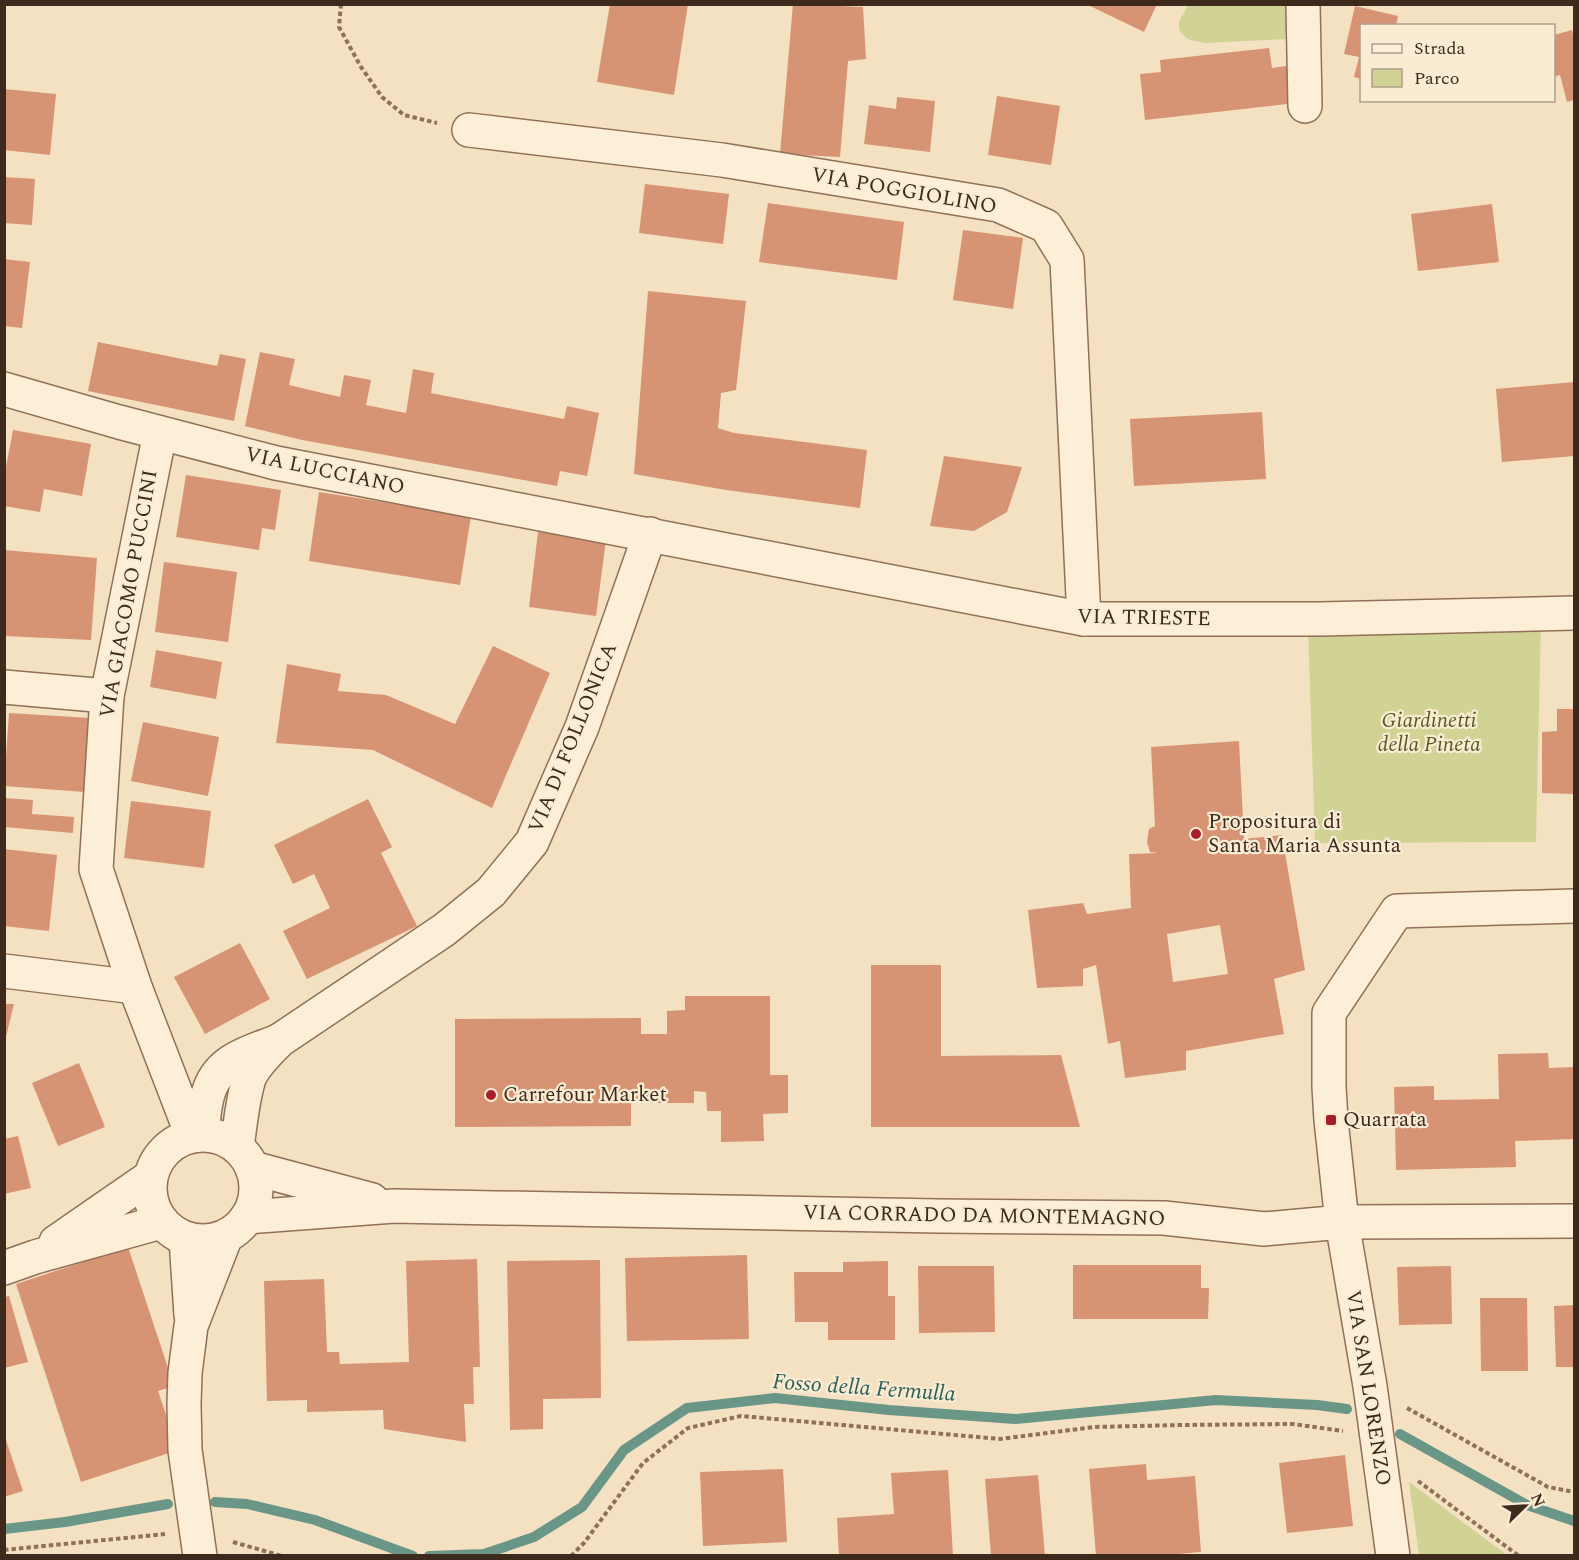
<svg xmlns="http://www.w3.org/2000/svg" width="1579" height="1560" font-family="Spectral,serif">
<rect width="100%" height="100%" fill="#f3e1c2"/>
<!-- green -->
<g fill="#d1d395">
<polygon points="1188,5 1287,5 1288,39 1205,43 1190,40 1186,38 1179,30 1179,22"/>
<polygon points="1541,621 1536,842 1315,843 1308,626"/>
<polygon points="1409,1482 1507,1555 1419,1555"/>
</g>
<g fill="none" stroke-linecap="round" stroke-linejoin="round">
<!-- stream -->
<g stroke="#6a9687" stroke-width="10">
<polyline points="1400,1434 1527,1505 1574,1521"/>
<polyline points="215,1502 247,1504 315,1520 413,1556"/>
<polyline points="4,1529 65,1522 168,1504"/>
<polyline points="429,1556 484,1554 534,1537 582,1507 624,1450 687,1408 775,1398 889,1410 1015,1419 1216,1400 1317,1405 1347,1409"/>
</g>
</g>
<!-- building -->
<g fill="#d69474" fill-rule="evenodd">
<polygon points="610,4 688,4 674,95 597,82"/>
<polygon points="793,4 863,7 866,59 848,61 840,157 780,154"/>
<polygon points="1086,4 1157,4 1144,32"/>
<polygon points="1355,6 1398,16 1396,26 1362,26 1362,79 1354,77 1359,57 1344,54"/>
<polygon points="1572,30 1574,39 1574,100 1567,102 1560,75 1554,77 1554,35"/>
<polygon points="1269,48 1272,68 1292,65 1296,103 1145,120 1140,74 1161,72 1160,60"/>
<polygon points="4,89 56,94 50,155 4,150"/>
<polygon points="997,96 1060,106 1051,165 988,155"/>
<polygon points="897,97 935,101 930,152 864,144 869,105 896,109"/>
<polygon points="4,177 35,179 32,225 4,223"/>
<polygon points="645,184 729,194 723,244 639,233"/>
<polygon points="768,203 904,222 897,280 759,262"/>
<polygon points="1492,204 1499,262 1418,271 1411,214"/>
<polygon points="963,230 1023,238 1013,309 953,300"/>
<polygon points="4,259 30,262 22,328 4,326"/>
<polygon points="648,291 746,301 736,390 721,393 718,428 734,433 867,450 860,508 726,490 634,474"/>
<polygon points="98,342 217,366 220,354 246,359 234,421 88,391"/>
<polygon points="260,352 295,359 289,385 340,397 344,375 371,380 366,405 406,413 413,369 434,373 431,393 564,419 567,406 599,413 587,476 560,471 557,486 302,440 245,426"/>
<polygon points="1574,382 1574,456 1502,462 1496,389"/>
<polygon points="1262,412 1266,479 1134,486 1130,419"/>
<polygon points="13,430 91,444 82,496 44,489 40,512 4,506 4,477"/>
<polygon points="944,456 1022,467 1007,512 974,531 930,526"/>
<polygon points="186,475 281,490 275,530 262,528 259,550 176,537"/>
<polygon points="319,492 471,516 460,585 309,561"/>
<polygon points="538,532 606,540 596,616 529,607"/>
<polygon points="4,550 97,558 91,640 4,636"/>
<polygon points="164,562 237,572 228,642 155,632"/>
<polygon points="493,646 550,673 492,808 373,750 276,743 287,664 341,674 338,691 386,695 455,724"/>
<polygon points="156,650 222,662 216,699 150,687"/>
<polygon points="1557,709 1574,709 1574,794 1542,793 1542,732 1557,731"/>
<polygon points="9,713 90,718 85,792 4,786"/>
<polygon points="143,722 219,737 208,796 131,781"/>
<path d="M1239 741 1244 839 1282 835 1305 970 1274 979 1284 1034 1186 1051V1070L1125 1078 1120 1041 1108 1044 1096 965 1083 969V986L1037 988 1028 910 1083 903 1087 914 1131 908 1129 854 1158 853 1150 852 1147 842 1149 829 1155 826 1151 747ZM1220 925 1228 974 1173 982 1167 934Z"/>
<polygon points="4,798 33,800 32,814 74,817 73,833 4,827"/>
<polygon points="368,799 392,847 381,853 417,926 307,979 283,931 330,908 314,874 293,884 274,845"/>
<polygon points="131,801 211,811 204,868 124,858"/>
<polygon points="4,849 57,855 49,931 4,926"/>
<polygon points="240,943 270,999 205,1034 174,977"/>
<polygon points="871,965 941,965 941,1056 1061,1055 1080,1127 871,1127"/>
<polygon points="685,996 770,996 770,1075 788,1075 788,1113 763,1114 764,1141 721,1142 721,1111 707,1111 706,1092 694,1091 694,1103 631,1103 631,1126 455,1127 455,1019 641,1018 641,1034 667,1034 667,1011 685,1010"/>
<polygon points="4,1004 14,1004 5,1041 4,1041"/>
<polygon points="1548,1053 1549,1068 1574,1067 1574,1139 1515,1141 1516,1167 1396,1170 1394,1087 1434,1086 1434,1100 1499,1099 1498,1054"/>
<polygon points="79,1063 105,1127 58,1146 32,1083"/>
<polygon points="18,1136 31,1188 4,1194 4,1139"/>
<polygon points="128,1247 174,1386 158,1391 178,1450 81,1482 16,1284"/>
<polygon points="747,1255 749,1339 627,1341 625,1258"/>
<polygon points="477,1259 480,1367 473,1367 474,1404 464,1404 466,1442 384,1429 383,1410 307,1412 307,1400 267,1401 264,1281 324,1279 327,1352 339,1352 340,1364 409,1362 406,1261"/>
<polygon points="600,1260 601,1398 543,1399 543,1429 510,1430 507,1261"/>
<polygon points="888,1261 888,1296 895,1296 895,1340 828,1340 828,1322 795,1322 794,1272 843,1272 843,1262"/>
<polygon points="1073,1265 1201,1265 1201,1288 1209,1288 1208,1319 1073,1319"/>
<polygon points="918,1266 994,1266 995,1332 919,1333"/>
<polygon points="1451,1266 1452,1324 1399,1325 1397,1267"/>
<polygon points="9,1296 28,1362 4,1368 4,1297"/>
<polygon points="1480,1298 1527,1298 1528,1371 1481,1371"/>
<polygon points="1574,1305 1574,1367 1556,1367 1554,1306"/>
<polygon points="5,1437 23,1491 4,1497 4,1438"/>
<polygon points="1345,1455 1353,1526 1287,1533 1279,1463"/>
<polygon points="1146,1464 1147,1480 1195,1476 1201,1552 1156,1556 1096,1556 1089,1469"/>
<polygon points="783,1469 787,1542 703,1546 700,1472"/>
<polygon points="948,1470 953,1556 839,1556 837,1518 894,1514 891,1473"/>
<polygon points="1038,1475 1045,1556 991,1556 985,1479"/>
</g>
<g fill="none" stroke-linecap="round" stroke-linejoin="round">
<!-- minor casing -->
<g stroke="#907057" stroke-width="36">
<g id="minor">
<polyline points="1303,4 1305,106"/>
<polyline points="469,130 722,160 998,205 1046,226 1067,260 1084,619"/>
<polyline points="160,433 107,696 96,869 135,987 192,1135"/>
<polyline points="4,687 107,696"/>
<polyline points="4,971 135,987"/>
<polyline points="186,1239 191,1315"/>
<polyline points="56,1242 150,1177"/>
<polyline points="4,1268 35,1257 161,1222"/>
<polyline points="200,1556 185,1450 184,1404 185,1373 191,1326 226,1236"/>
<polyline points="1393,1556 1370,1386 1342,1222 1331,1120 1329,1087 1329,1013 1397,911 1574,906"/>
</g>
</g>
<!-- tertiary casing -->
<g stroke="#907057" stroke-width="36">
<g id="tertiary">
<polyline points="4,389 119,422 276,463 1084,619 1320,619 1574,613"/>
<path d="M202 1134C204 1119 204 1102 210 1088 221 1059 250 1052 276 1042"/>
<circle cx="203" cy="1188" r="53"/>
<path d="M237 1147C240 1127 243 1094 250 1076 257 1062 269 1051 280 1040L444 930 491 892 532 842 582 727 650 534"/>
<polyline points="252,1168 372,1200"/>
<polyline points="247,1217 394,1206 938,1216 1164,1218 1264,1229 1342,1222 1574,1221"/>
</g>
</g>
<!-- path -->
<g stroke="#907057" stroke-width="4" stroke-dasharray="4.5 3" stroke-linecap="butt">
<polyline points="341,4 339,27 361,67 382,97 404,115 437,123"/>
<polyline points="1407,1408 1548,1487 1574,1492"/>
<polyline points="1418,1481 1519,1556"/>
<polyline points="233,1542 282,1556"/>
<polyline points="4,1550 165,1534"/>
<polyline points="571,1556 584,1543 643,1463 688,1428 741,1416 1000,1439 1094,1427 1180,1425 1293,1424 1343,1431"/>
</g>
<!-- minor -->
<use href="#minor" stroke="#fdeed7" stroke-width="33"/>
<!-- tertiary -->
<use href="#tertiary" stroke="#fdeed7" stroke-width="33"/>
</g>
<!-- markers -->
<g fill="#a71f2b" stroke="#faebd3" stroke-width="2">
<circle cx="1196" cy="834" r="6"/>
<circle cx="491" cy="1095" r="6"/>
<rect x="1325" y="1114" width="12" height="12" rx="3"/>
</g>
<g text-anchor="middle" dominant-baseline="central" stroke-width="4.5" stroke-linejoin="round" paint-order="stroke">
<!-- street labels -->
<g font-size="21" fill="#3e2a1d" stroke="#faebd3">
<text transform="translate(904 191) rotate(10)">VIA POGGIOLINO</text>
<text transform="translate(325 471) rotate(12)">VIA LUCCIANO</text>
<text transform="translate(129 594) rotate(-80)">VIA GIACOMO PUCCINI</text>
<text transform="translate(1144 618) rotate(1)">VIA TRIESTE</text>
<text transform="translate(573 738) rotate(-68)">VIA DI FOLLONICA</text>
<text transform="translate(984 1216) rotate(1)">VIA CORRADO DA MONTEMAGNO</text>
<text transform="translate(1368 1388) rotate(81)">VIA SAN LORENZO</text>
</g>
<!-- park labels -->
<g font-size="21" font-style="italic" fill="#535d21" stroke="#faebd3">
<text x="1429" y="721">Giardinetti<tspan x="1429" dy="24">della Pineta</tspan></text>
</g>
<!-- poi labels -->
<g font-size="21" fill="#3e2a1d" stroke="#faebd3" text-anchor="start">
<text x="1208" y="822">Propositura di<tspan x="1208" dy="24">Santa Maria Assunta</tspan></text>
<text x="503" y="1095">Carrefour Market</text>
<text x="1343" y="1120">Quarrata</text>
</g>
<!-- water labels -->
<g font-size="22" font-style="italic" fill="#2a6058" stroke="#faebd3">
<text transform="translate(864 1388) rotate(4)">Fosso della Fermulla</text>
</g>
</g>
<!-- border -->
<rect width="1579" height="1560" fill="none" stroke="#3e2a1d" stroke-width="12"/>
<!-- legend -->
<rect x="1360" y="24" width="195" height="78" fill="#faebd3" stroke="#af9e8a" stroke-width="1.5"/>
<rect x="1372" y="44" width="30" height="9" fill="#fdeed7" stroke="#af9e8a" stroke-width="1.5"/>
<text x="1414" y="54" font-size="18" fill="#3e2a1d">Strada</text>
<rect x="1372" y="69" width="30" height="18" fill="#d1d395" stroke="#af9e8a" stroke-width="1.5"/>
<text x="1414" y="84" font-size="18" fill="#3e2a1d">Parco</text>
<!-- north arrow -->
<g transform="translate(1525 1506) rotate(66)" stroke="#faebd3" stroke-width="4.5" paint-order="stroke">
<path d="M0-4.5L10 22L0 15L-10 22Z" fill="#3e2a1d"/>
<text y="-9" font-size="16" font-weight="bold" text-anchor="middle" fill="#3e2a1d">N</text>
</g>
</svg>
